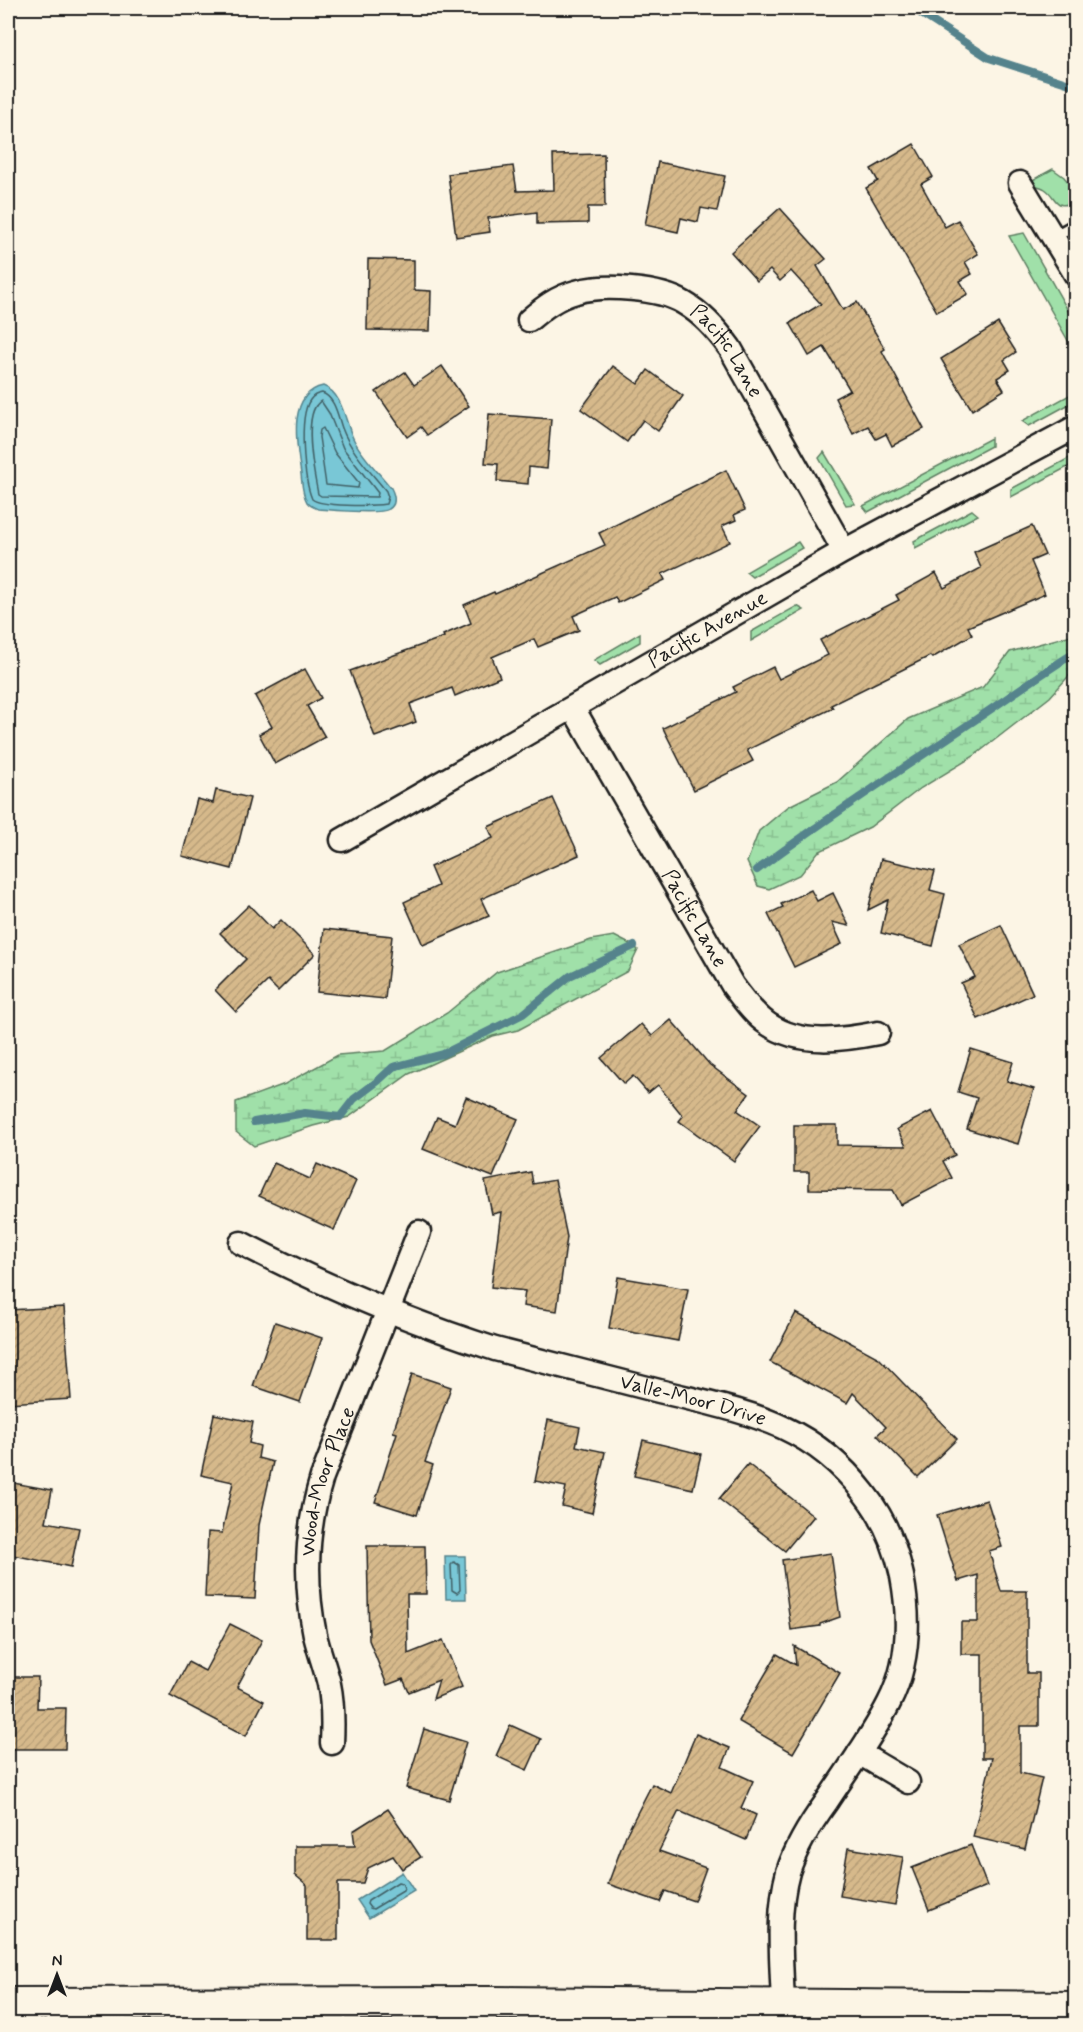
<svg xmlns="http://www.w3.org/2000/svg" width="1083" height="2032" font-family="Mynerve,sans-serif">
<defs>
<pattern id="wetland-marsh" width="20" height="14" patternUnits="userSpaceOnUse" patternTransform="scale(1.5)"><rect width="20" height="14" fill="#a0e0a9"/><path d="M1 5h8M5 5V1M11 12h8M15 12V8" fill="none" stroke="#89c091"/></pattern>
<pattern id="building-hatch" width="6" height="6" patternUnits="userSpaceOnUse" patternTransform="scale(1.5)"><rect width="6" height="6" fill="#d6b98b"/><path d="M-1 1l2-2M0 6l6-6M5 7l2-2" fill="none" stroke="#b79e77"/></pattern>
</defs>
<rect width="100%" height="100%" fill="#fcf5e5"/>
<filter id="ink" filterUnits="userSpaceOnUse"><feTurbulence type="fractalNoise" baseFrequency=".0167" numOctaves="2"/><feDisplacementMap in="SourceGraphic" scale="12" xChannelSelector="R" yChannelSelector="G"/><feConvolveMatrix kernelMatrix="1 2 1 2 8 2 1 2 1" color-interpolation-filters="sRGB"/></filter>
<g filter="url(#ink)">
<!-- green -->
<g fill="#a0e0a9" stroke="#5e7e62" stroke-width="1.5">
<path d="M1053 169 1064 177 1075 190V201C1055 212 1057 197 1045 189 1039 185 1032 186 1027 183Z"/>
<polygon points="1024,233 1075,323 1075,353 1009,236"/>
<polygon points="1075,392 1075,401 1029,426 1022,421"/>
<polygon points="991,438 991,446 868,512 863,506"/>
<polygon points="824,452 855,504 846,505 819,458"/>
<polygon points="1075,455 1075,463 1011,497 1011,489"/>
<polygon points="972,510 978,515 915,548 914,541"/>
<polygon points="798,542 802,548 752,577 746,572"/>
<polygon points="797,606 804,610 751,641 751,632"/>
<polygon points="640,633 640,642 600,665 594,660"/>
</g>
<!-- wetland -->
<g fill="url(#wetland-marsh)" stroke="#5e7e62" stroke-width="1.5">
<polygon points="1075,634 1075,669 1050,697 974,756 921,788 870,827 818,852 801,874 769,889 758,886 747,862 759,831 789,806 837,782 908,719 983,687 1010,652"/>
<polygon points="614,936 634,946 638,950 628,971 518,1030 493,1036 409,1074 349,1117 313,1126 254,1146 236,1132 236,1102 285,1084 338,1055 385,1051 447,1013 497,972 591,940"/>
</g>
<!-- water -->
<g fill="#79c7d6" stroke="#54838c" stroke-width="1.5">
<path d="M323 386C343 393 345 422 353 438 361 456 379 472 391 488 394 494 397 504 389 509 380 515 332 510 318 509 313 507 310 506 307 502 302 494 302 482 301 474 297 447 286 394 323 386Z"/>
<polygon points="445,1556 465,1556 466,1599 446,1599"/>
<polygon points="402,1872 414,1891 369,1918 357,1900"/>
</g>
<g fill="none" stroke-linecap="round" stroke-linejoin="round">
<!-- shore -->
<g stroke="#416066" stroke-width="1.5">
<path d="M322 393C335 397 338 417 342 428 351 452 370 471 386 491L388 497 386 504C372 506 321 507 312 499 304 480 298 417 310 400 313 395 317 394 322 393Z"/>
<path d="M321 401 329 413 343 448 378 493 377 497 321 496 318 494C314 474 301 412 321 401Z"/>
<polygon points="323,428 335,453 359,483 358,488 326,485 319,437 320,430"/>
<polygon points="454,1562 459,1565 460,1590 457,1593 452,1590 451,1565"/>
<polygon points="398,1882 402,1883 404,1888 403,1891 373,1909 370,1908 367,1904 368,1901"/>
</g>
<!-- stream -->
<g stroke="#54838c" stroke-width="8">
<polyline points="912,8 989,58 1076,86"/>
<path d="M757 870C826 818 898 772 969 724 1005 700 1039 675 1076 652"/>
<polyline points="254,1122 305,1113 340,1117 354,1099 378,1081 393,1067 443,1054 523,1014 570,976 634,946"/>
</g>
</g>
<!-- building -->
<g fill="url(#building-hatch)" stroke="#1c1c1c" stroke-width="1.5">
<polygon points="914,144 933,177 921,184 945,227 958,220 978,254 965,262 972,274 960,281 968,294 937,312 866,188 878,181 871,169"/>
<polygon points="604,154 605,207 588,207 588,223 537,224 537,212 488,218 490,232 456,237 448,174 513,166 517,191 554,190 553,155"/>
<polygon points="658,162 725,176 717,211 701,208 698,222 681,218 678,232 645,225"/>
<polygon points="780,208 826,259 817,266 843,310 857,302 885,349 882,351 924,429 892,446 886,434 876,439 868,426 853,434 835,398 850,390 824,347 809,356 790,323 821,304 791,271 780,281 770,270 757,281 731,252"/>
<polygon points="368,259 414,260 414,290 431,291 430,331 367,330"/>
<polygon points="998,323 1016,352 1004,360 1010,370 997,378 1004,390 972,410 941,359"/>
<polygon points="442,366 469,406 427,435 421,427 407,437 376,392 405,372 414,385"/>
<polygon points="613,366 638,384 648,370 683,396 658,431 643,420 627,442 581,409"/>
<polygon points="489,414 551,419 547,469 529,467 528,484 497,481 498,464 485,463"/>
<polygon points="726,470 745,510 734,515 736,520 722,526 730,542 662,574 665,580 618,603 615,597 573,616 579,630 538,647 534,639 492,657 500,677 455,696 452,688 410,704 416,722 375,737 350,671 444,637 443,635 471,623 464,605 494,592 495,594 605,545 599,533"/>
<polygon points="1032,526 1045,555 1031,561 1045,594 968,627 972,635 932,658 930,656 831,705 833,708 747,750 753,761 694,790 663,728 736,692 733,687 773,667 779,679 828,655 820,640 899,600 896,595 936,573 944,588 981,568 974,552"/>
<polygon points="305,669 321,698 307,706 325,737 275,764 259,734 272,727 255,696"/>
<polygon points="216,790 250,798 232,869 182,856 197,799 213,803"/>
<polygon points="553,798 579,855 481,899 489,916 423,945 404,902 438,886 430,867 493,838 488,827"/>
<polygon points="881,859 935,871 930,890 945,894 933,946 881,933 888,900 868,910"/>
<polygon points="811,890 817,901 833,893 849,926 832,922 842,944 794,967 768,914 783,907 781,904"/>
<polygon points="249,905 272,929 281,920 315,954 278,991 268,981 236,1012 215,990 246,959 220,933"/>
<polygon points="1001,925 1033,994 978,1019 961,983 975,977 959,944"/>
<polygon points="324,929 392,936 385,999 317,992"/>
<polygon points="671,1020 710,1065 749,1094 737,1110 760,1126 734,1161 679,1121 683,1116 658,1085 648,1093 633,1076 624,1084 601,1058 641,1024 652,1036"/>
<polygon points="971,1049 1013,1062 1007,1081 1034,1089 1018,1144 967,1129 977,1098 958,1092"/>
<polygon points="466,1097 518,1119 493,1177 423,1149 437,1117 455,1124"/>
<polygon points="932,1111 955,1155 943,1161 952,1178 901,1205 893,1190 809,1189 809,1172 794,1172 794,1125 837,1125 837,1145 906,1146 897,1129"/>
<polygon points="274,1163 310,1179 317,1164 356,1181 334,1230 259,1196"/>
<polygon points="531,1172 533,1184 555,1180 567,1237 557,1311 523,1306 525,1291 491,1287 501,1212 492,1214 485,1181"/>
<polygon points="618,1277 688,1289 678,1341 609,1328"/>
<polygon points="64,1307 71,1399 8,1403 8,1310"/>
<polygon points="796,1313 879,1358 957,1439 918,1477 877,1435 886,1427 853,1393 847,1403 770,1362"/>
<polygon points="275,1322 322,1338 300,1402 253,1386"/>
<polygon points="412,1374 451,1387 425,1462 433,1465 417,1515 375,1502 397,1433 393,1432"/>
<polygon points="214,1414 253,1422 249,1443 260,1446 258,1458 273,1462 259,1525 255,1599 205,1597 208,1532 222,1533 233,1482 201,1475"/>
<polygon points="548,1420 580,1427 576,1446 605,1452 592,1513 562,1506 566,1487 535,1481"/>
<polygon points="643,1440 701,1454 693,1489 634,1476"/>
<polygon points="748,1464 814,1516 785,1551 719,1499"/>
<polygon points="8,1482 52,1490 46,1522 79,1528 71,1567 8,1554"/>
<polygon points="987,1500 1002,1547 989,1551 1001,1591 1027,1591 1027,1673 1039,1673 1039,1726 1020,1726 1020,1773 1042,1778 1025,1849 973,1837 992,1758 982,1758 982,1654 961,1654 961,1622 978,1622 978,1575 958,1581 937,1515"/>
<polygon points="367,1546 425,1546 426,1594 407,1594 408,1654 443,1640 462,1687 433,1699 439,1680 409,1692 403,1679 387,1685 369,1640"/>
<polygon points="831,1553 840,1617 820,1624 820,1626 791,1630 782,1560"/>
<polygon points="230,1624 262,1640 237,1687 264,1701 246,1736 170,1696 188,1662 205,1671"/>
<polygon points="794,1646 840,1673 793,1753 738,1721 777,1654 796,1665"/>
<polygon points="8,1677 38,1677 37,1708 66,1708 65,1749 8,1749"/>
<polygon points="510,1725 541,1739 527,1770 496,1756"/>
<polygon points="424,1729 466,1742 449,1800 406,1788"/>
<polygon points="696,1734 730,1748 722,1767 753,1781 741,1808 756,1815 746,1840 679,1811 659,1851 706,1868 694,1901 665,1891 660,1902 608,1884 626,1835 652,1784 671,1793"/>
<polygon points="388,1809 421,1857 402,1869 393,1856 368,1868 363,1883 338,1883 338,1940 307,1940 307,1885 295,1875 295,1846 355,1846 353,1831"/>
<polygon points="971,1845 987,1886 929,1910 912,1868"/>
<polygon points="848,1848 903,1857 895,1905 840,1896"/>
</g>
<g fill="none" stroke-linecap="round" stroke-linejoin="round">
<!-- lane casing -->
<g stroke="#1c1c1c" stroke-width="15">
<polyline id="lane" points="1053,237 1076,224"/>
</g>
<!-- street casing -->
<g stroke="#1c1c1c" stroke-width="27">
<g id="street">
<polyline points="1020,183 1076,275"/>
<path id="s1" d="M529 320C543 308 557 297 576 292 603 284 660 288 684 303 703 314 717 330 730 348L844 551"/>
<path id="s2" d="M573 708 733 986C743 999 754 1015 768 1024 800 1046 843 1040 878 1033"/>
<path id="s3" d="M342 840 844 551 1076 427"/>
<path id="s4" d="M241 1243C323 1285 407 1321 495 1349 550 1363 604 1377 659 1391 742 1412 808 1420 864 1493 883 1517 896 1547 902 1576 910 1618 909 1664 889 1703 872 1737 848 1769 827 1801 811 1823 796 1846 788 1872 776 1915 782 1963 783 2007"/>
<path id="s5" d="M332 1743C333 1723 333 1703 329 1684 325 1667 319 1652 315 1635 304 1582 306 1529 322 1477L419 1232"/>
<polyline points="859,1753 908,1782"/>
</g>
</g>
<!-- secondary casing -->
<g stroke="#1c1c1c" stroke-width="36">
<polyline id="secondary" points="8,2004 494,2003 1076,2008"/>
</g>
<!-- lane -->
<use href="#lane" stroke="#fcf5e5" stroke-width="10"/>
<!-- street -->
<use href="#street" stroke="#fcf5e5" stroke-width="22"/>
<!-- secondary -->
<use href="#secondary" stroke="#fcf5e5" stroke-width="32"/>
</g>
</g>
<g text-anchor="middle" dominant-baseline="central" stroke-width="4.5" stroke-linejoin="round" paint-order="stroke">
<!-- street labels -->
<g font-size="21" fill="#1c1c1c" stroke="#fcf5e5">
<text stroke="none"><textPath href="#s1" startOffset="231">Pacific Lane</textPath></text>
<text stroke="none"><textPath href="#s3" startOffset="422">Pacific Avenue</textPath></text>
<text stroke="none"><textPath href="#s2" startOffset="243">Pacific Lane</textPath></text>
<text stroke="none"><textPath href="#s4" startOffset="480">Valle-Moor Drive</textPath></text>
<text stroke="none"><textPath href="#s5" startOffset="267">Wood-Moor Place</textPath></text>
</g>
</g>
<!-- margin -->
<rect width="1083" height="2032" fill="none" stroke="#fcf5e5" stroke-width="30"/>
<rect x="15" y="15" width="1053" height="2002" fill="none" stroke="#1c1c1c" stroke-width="2" filter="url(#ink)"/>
<!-- north arrow -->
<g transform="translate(57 1975)" stroke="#fcf5e5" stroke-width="4.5" paint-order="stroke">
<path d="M0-4.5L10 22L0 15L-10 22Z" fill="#1c1c1c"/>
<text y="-9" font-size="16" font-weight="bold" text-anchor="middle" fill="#1c1c1c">N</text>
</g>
</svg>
